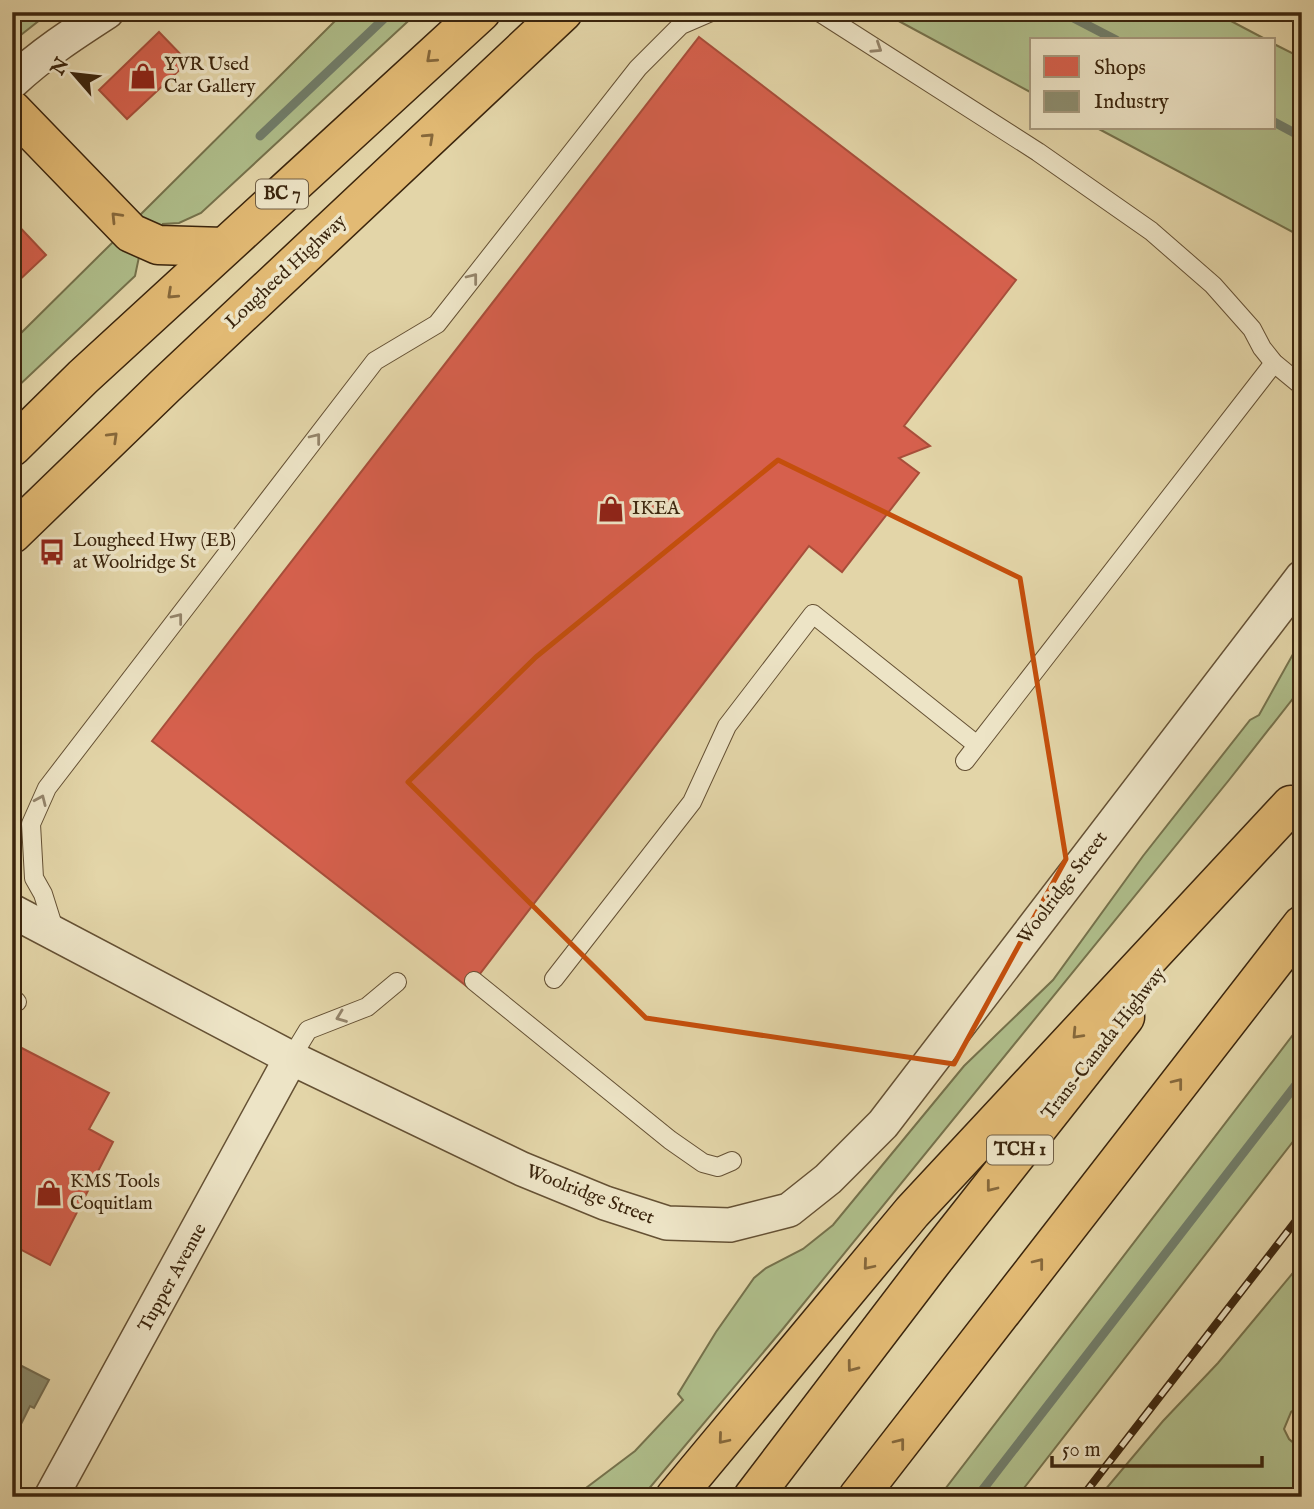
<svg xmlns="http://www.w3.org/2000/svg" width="1314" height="1509" font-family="'IM FELL English',serif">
<rect width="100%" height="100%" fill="#e3d5a8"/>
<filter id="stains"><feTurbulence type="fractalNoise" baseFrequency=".00286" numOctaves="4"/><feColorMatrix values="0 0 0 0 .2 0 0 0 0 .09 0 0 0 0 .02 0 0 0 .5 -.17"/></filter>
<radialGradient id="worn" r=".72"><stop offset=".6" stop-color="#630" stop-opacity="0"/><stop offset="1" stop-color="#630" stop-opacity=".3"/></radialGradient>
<!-- green -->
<g fill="#afbe8b" stroke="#75724c" stroke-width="2">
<polygon points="12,12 50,12 12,42"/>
<polygon points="344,12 418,12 201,213 179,223 163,224 163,231 137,218"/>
<polygon points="882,12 1214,12 1267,40 1032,40 1032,93"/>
<polygon points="1274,44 1302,58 1302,237 1097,128 1274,128"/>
<polygon points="116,239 139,257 135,276 12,392 12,342"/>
<polygon points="1302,638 1302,687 1229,780 782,1330 642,1497 574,1497 635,1451 683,1400 678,1394 716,1332 754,1278 766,1268 803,1249 833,1225 964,1066 1053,980 1143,856 1250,720 1259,715"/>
<polygon points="1302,1023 1302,1130 1017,1497 939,1497"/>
<polygon points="1302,1262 1302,1403 1291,1412 1284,1429 1289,1439 1302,1450 1302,1497 1099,1497 1163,1421 1218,1363"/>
</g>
<!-- shops -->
<g fill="#d6604d" stroke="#a84e3a" stroke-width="2">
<polygon points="159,32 188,62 127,119 99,90"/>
<polygon points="699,37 1016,280 904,426 930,446 899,458 919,473 842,572 809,546 469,988 152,741"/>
<polygon points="12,219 46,255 12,287"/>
<polygon points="12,1043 109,1093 89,1129 113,1142 50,1265 12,1245"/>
</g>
<!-- industry -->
<polygon fill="#8c8c6e" stroke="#746d51" stroke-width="2" points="12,1361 49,1380 34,1408 30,1406 17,1432 12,1429"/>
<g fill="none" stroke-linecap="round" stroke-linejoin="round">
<!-- stream -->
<g stroke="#717e6b" stroke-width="9">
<polyline points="1062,12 1116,40"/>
<polyline points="1274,122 1302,137"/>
<polyline points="260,136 391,12"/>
<polyline points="977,1497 1302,1077"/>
</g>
<!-- service casing -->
<g stroke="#655134" stroke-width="20">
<g id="service">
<polyline points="819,12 1038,152 1151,231 1213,285 1252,329 1262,348 1274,363 1302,386"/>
<polyline points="1299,12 1302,13"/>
<polyline points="965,761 1274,363"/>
<polyline points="55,932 43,894 34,878 31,824 47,788 375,361 437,324 638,68 681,25 711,12"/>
<polyline points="554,979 692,802 727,726 813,614 977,745"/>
<polyline points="474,981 670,1140 703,1163 718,1167 732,1161"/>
<polyline points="12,997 17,1002"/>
<polyline points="291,1058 308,1030 367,1007 397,982"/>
</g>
</g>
<!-- minor casing -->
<g stroke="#655134" stroke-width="36">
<g id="minor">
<path d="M12 82C42 54 73 34 107 12"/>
<polyline points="12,911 291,1058 522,1169 605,1203 667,1223 730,1225 789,1210 828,1179 883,1124 1302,577"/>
<polyline points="51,1497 291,1058"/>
</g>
</g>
<!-- primary casing -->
<g stroke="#3b250d" stroke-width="41">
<g id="primary">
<polyline points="12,110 131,233 158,245 224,247"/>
<polyline points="12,447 83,377 481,12"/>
<polyline points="12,534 166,385 563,12"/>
</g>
</g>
<!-- motorway casing -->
<g stroke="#3b250d" stroke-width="41">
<g id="motorway">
<polyline points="675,1497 912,1212 1291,805"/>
<polyline points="753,1497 932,1262 1125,1017"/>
<polyline points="858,1497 1302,925"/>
</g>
</g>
<!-- service -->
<use href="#service" stroke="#ede4c6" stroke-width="18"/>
<!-- minor -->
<use href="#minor" stroke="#ede4c6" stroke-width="33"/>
<!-- primary -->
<use href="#primary" stroke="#e2ba74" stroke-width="38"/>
<!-- motorway -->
<use href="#motorway" stroke="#e2ba74" stroke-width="38"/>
<!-- rail casing -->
<g stroke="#3b250d" stroke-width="8">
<polyline id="rail" points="1082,1497 1302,1213"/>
</g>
<!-- rail -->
<use href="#rail" stroke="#ede4c6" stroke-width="5" stroke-dasharray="16" stroke-linecap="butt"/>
</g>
<!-- one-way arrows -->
<defs><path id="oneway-chevron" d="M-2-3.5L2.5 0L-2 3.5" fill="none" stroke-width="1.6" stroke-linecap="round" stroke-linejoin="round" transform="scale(1.75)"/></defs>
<g stroke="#94846a">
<use href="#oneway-chevron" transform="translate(877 48) rotate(33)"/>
<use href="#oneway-chevron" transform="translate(473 278) rotate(-52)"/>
<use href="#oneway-chevron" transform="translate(316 438) rotate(-52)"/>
<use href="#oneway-chevron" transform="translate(178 618) rotate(-52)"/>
<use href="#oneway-chevron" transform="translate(41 800) rotate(-66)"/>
<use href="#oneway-chevron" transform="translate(341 1017) rotate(159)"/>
</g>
<g stroke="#86683b">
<use href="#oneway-chevron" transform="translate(431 58) rotate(138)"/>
<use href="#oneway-chevron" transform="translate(429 138) rotate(-43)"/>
<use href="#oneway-chevron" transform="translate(116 217) rotate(-134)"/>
<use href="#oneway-chevron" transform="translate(172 294) rotate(137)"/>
<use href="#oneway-chevron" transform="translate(113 437) rotate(-44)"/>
<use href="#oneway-chevron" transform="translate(1077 1034) rotate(133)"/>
<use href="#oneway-chevron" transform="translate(1178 1083) rotate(-52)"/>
<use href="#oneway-chevron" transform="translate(991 1187) rotate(128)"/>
<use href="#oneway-chevron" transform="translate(1039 1263) rotate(-52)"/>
<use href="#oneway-chevron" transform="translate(868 1265) rotate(130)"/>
<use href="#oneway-chevron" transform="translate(852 1367) rotate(127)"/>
<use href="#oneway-chevron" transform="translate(723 1439) rotate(130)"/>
<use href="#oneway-chevron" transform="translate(900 1443) rotate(-52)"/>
</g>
<!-- marked area -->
<path fill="none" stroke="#c54f0c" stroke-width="5" stroke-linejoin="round" d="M778 460 1020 578 1066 859 954 1064 646 1018 408 782 536 657Z"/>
<!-- icons -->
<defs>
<g id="shop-bare" transform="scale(2.1)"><path d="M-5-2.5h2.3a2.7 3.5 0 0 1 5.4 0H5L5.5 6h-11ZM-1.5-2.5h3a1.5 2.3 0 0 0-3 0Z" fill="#8f2418" stroke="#ede4c6" stroke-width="2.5" paint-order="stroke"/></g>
<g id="bus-bare" transform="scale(2.1)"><path d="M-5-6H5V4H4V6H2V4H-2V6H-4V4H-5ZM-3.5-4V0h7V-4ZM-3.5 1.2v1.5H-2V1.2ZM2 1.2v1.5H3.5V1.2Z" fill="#8f2418" stroke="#ede4c6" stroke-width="2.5" paint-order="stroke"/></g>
</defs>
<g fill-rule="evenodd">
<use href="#shop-bare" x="143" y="76"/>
<use href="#shop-bare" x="611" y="509"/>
<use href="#bus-bare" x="52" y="552"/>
<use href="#shop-bare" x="49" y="1193"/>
</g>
<g text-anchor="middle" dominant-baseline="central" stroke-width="7" stroke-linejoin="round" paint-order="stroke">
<!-- shield labels -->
<g fill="#ede4c6" stroke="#705e44" stroke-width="2">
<rect x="256" y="179.5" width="52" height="29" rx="5"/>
<rect x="987" y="1135.5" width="66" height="29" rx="5"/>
</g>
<g font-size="18" font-weight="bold" fill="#3b250d">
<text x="282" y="194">BC 7</text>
<text x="1020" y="1150">TCH 1</text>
</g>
<!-- poi labels -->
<g font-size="19" fill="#3b250d" stroke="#ede4c6" text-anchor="start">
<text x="164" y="65">YVR Used<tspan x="164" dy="22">Car Gallery</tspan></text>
<text x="632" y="509">IKEA</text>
<text x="73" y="541">Lougheed Hwy (EB)<tspan x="73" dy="22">at Woolridge St</tspan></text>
<text x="70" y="1182">KMS Tools<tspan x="70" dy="22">Coquitlam</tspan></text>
</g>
<!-- street labels -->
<g font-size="19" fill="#3b250d" stroke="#ede4c6">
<text transform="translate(286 272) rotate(-43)">Lougheed Highway</text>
<text transform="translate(1063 888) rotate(-53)">Woolridge Street</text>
<text transform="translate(1104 1044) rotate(-52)">Trans-Canada Highway</text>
<text transform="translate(590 1195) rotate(21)">Woolridge Street</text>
<text transform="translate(173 1278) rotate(-61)">Tupper Avenue</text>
</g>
</g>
<!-- margin -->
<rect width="1314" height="1509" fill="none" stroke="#e3d5a8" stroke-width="42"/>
<rect x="14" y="14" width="1286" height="1481" fill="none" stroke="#3b250d" stroke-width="3.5"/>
<rect x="21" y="21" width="1272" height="1467" fill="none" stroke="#3b250d" stroke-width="2"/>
<!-- legend -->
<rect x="1030" y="38" width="245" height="91" fill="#ede4c6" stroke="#a6987c" stroke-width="2"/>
<rect x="1044" y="56" width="35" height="21" fill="#d6604d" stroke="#a6987c" stroke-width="2"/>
<text x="1094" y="74" font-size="21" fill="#3b250d">Shops</text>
<rect x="1044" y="91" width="35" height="21" fill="#8c8c6e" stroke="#a6987c" stroke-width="2"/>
<text x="1094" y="108" font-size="21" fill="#3b250d">Industry</text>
<!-- north arrow -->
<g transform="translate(74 74) rotate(298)" stroke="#ede4c6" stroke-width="5" paint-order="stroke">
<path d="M0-5L12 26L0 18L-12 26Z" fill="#3b250d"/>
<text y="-10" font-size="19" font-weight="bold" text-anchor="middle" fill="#3b250d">N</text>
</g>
<!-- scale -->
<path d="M1052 1456v10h210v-10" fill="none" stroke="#3b250d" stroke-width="3.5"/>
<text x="1062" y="1456" font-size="21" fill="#3b250d" stroke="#ede4c6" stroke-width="5" paint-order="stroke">50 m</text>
<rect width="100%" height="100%" filter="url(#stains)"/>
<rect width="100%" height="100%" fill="url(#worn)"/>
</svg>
